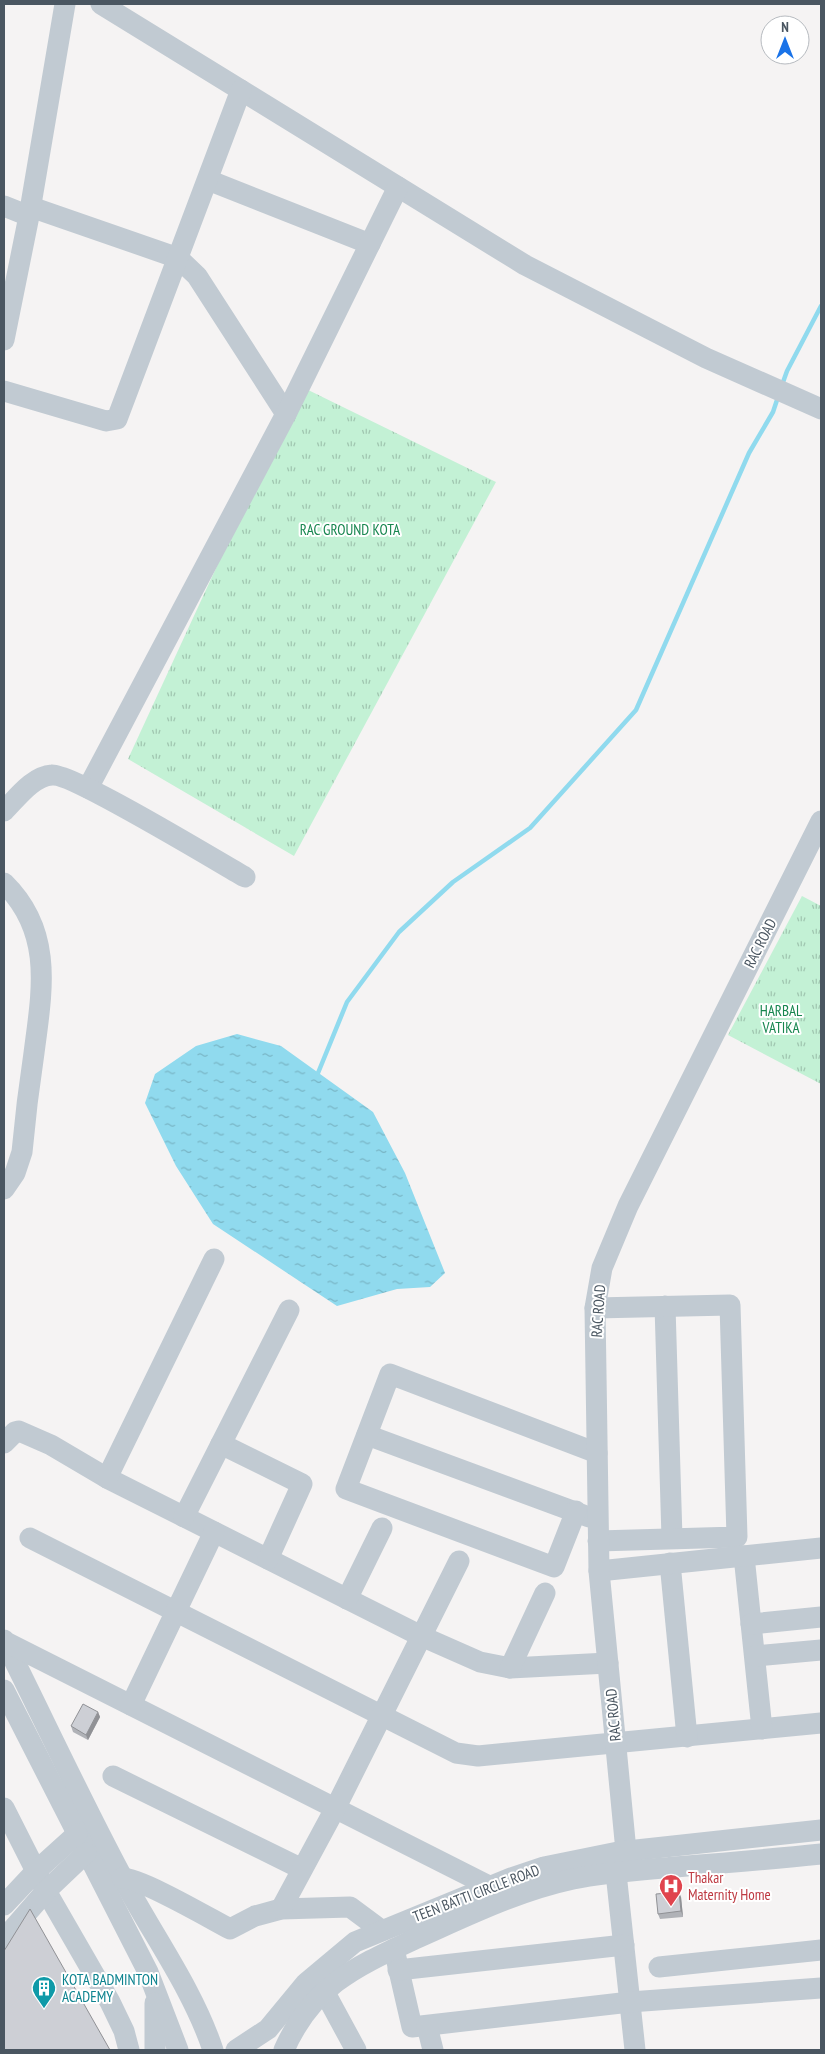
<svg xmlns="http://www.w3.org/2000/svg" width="825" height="2054" font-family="'PT Sans Narrow',sans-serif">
<defs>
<pattern id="park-tufts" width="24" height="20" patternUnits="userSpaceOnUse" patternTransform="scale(1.25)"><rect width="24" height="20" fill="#c3f1d5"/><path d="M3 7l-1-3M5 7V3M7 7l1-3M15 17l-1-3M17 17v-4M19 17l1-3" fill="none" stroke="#a0c6b0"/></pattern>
<pattern id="water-ripples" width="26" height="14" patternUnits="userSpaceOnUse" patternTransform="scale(1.25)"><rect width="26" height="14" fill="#90daee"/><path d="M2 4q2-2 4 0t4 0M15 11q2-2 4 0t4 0" fill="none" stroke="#78b4c4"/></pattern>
</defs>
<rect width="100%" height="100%" fill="#f5f3f3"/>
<!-- park -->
<g fill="url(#park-tufts)">
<polygon points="300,386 496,482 294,856 128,759"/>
<polygon points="802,896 821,906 821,1084 728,1035"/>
</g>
<!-- water -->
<polygon fill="url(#water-ripples)" points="237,1034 281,1046 373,1112 405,1173 445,1273 430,1287 397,1289 337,1306 213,1224 176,1166 145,1103 155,1074 196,1046"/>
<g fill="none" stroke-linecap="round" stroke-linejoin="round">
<!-- stream -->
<g stroke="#90daee" stroke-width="4.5">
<polyline points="782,385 787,371 821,306"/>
<polyline points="318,1073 347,1002 399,932 453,882 530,828 636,710 749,453 773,412 778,397"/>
</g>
<!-- minor -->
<g stroke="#c1cad2" stroke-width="21">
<polyline points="101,4 525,265 706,358 821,409"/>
<polyline points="208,180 370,244"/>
<polyline points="4,206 29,216"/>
<polyline points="31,207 178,258 197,276 286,414"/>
<polyline points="4,340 29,216 65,4"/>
<polyline points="4,391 106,421 117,419 241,90"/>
<polyline points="88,788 286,414 398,187"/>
<path d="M4 811C17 798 33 776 52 775 72 773 217 861 245 877"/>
<path d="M4 883C54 932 42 991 34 1053 29 1086 25 1119 22 1152L15 1173 4 1189"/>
<polyline points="665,1306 672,1538"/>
<polyline points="595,1308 730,1305 737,1537 598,1541"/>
<polyline points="367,1435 589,1517"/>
<polyline points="4,1443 15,1432 19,1431 51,1445 107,1478 421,1636 480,1662 510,1668 608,1663"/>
<polyline points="221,1444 302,1484 268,1559"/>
<polyline points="107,1478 214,1259"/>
<polyline points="576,1511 554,1567 346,1489 390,1374 597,1453"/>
<polyline points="184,1517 289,1310"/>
<polyline points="30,1538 456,1753 478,1756 821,1723"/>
<polyline points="744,1556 762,1729"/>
<polyline points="670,1563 687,1737"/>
<polyline points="599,1571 821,1548"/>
<polyline points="347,1599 382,1528"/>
<polyline points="751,1624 821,1617"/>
<path d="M4 1640C43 1718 80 1798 121 1875 151 1933 192 1987 213 2050"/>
<polyline points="4,1641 499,1891"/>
<polyline points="755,1656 821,1650"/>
<polyline points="510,1668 545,1593"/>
<polyline points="4,1690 148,1972 178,2050"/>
<polyline points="131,1705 214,1532"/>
<polyline points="113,1776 302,1869"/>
<polyline points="4,1808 46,1891 110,2002 124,2031 129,2050"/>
<polyline points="626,1851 599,1571 595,1308 602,1268 628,1206 821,821"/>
<polyline points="616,1873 635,2050"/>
<path d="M122 1878C141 1878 209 1918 230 1929L255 1916 281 1909 350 1907 381 1930"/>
<polyline points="4,1905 36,1871 77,1834"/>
<polyline points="281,1909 336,1807 459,1561"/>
<polyline points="4,1939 46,1891 86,1853"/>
<polyline points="394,1949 412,2027 630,2002 821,1988"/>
<polyline points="659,1967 821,1950"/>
<polyline points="398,1970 624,1945"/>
<polyline points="324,1991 356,2050"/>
<polyline points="155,2003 155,2050"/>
<polyline points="427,2026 433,2050"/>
<polyline points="236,2050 268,2029 306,1983 355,1942 511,1878 544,1867 618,1852 821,1830"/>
<path d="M284 2050C312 1986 355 1967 415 1939 467 1916 517 1891 573 1879 606 1872 641 1870 675 1867 724 1863 772 1859 821 1854"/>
</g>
</g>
<!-- wall -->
<g fill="#b0b2b7">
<polygon points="98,1712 100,1717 88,1740 73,1732 71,1726"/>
<polygon points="681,1897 683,1917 660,1919 658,1914"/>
</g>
<!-- shaded-wall -->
<g fill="#909195">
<polygon points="98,1712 100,1717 88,1740 86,1735"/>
<polygon points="679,1892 681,1897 683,1917 681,1911"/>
</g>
<!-- building -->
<g fill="#cdcfd5" stroke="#909195">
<polygon points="83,1704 98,1712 86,1735 71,1726"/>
<polygon points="679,1892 681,1911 658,1914 656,1894"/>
<polygon points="30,1909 110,2050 4,2050 4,1951"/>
</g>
<!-- icons -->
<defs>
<g id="hospital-pin" transform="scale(1.25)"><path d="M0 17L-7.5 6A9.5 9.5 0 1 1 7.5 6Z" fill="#e0444e" stroke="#fff"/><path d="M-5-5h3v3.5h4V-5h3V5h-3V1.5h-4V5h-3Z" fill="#fff"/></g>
<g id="building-pin" transform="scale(1.25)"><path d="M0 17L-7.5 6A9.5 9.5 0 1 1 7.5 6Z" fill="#0f9aa8" stroke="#fff"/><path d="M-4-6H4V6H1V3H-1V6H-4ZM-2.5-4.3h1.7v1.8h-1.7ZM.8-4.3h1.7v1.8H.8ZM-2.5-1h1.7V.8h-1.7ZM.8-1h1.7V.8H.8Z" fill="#fff"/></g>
</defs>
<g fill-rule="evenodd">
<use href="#hospital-pin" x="671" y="1886"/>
<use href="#building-pin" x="44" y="1988"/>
</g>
<g text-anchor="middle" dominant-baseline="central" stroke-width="4" stroke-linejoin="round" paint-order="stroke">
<!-- park labels -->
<g font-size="15" fill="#17864f" stroke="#fff">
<text x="350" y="529">RAC GROUND KOTA</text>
<text x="781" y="1010">HARBAL<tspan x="781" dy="17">VATIKA</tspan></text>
</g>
<!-- street labels -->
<g font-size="15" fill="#4a5661" stroke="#fff">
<text transform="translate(760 943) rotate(-63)">RAC ROAD</text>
<text transform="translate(598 1311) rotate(-86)">RAC ROAD</text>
<text transform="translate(613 1715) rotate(-95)">RAC ROAD</text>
<text transform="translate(476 1893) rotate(-21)">TEEN BATTI CIRCLE ROAD</text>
</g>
<!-- health labels -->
<g font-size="15" fill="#be3a42" stroke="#fff" text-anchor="start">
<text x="688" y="1877">Thakar<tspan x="688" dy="17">Maternity Home</tspan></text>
</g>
<!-- culture labels -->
<g font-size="15" fill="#0d838f" stroke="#fff" text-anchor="start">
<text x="62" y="1979">KOTA BADMINTON<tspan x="62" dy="17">ACADEMY</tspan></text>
</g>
</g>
<!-- border -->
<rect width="825" height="2054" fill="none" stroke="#4a5661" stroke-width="10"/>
<!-- north arrow -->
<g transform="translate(785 40)"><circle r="24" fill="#ffffff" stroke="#b7bbc0"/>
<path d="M0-4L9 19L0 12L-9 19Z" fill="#1a73e8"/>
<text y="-8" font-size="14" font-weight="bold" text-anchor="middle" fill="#4a5661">N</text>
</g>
</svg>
